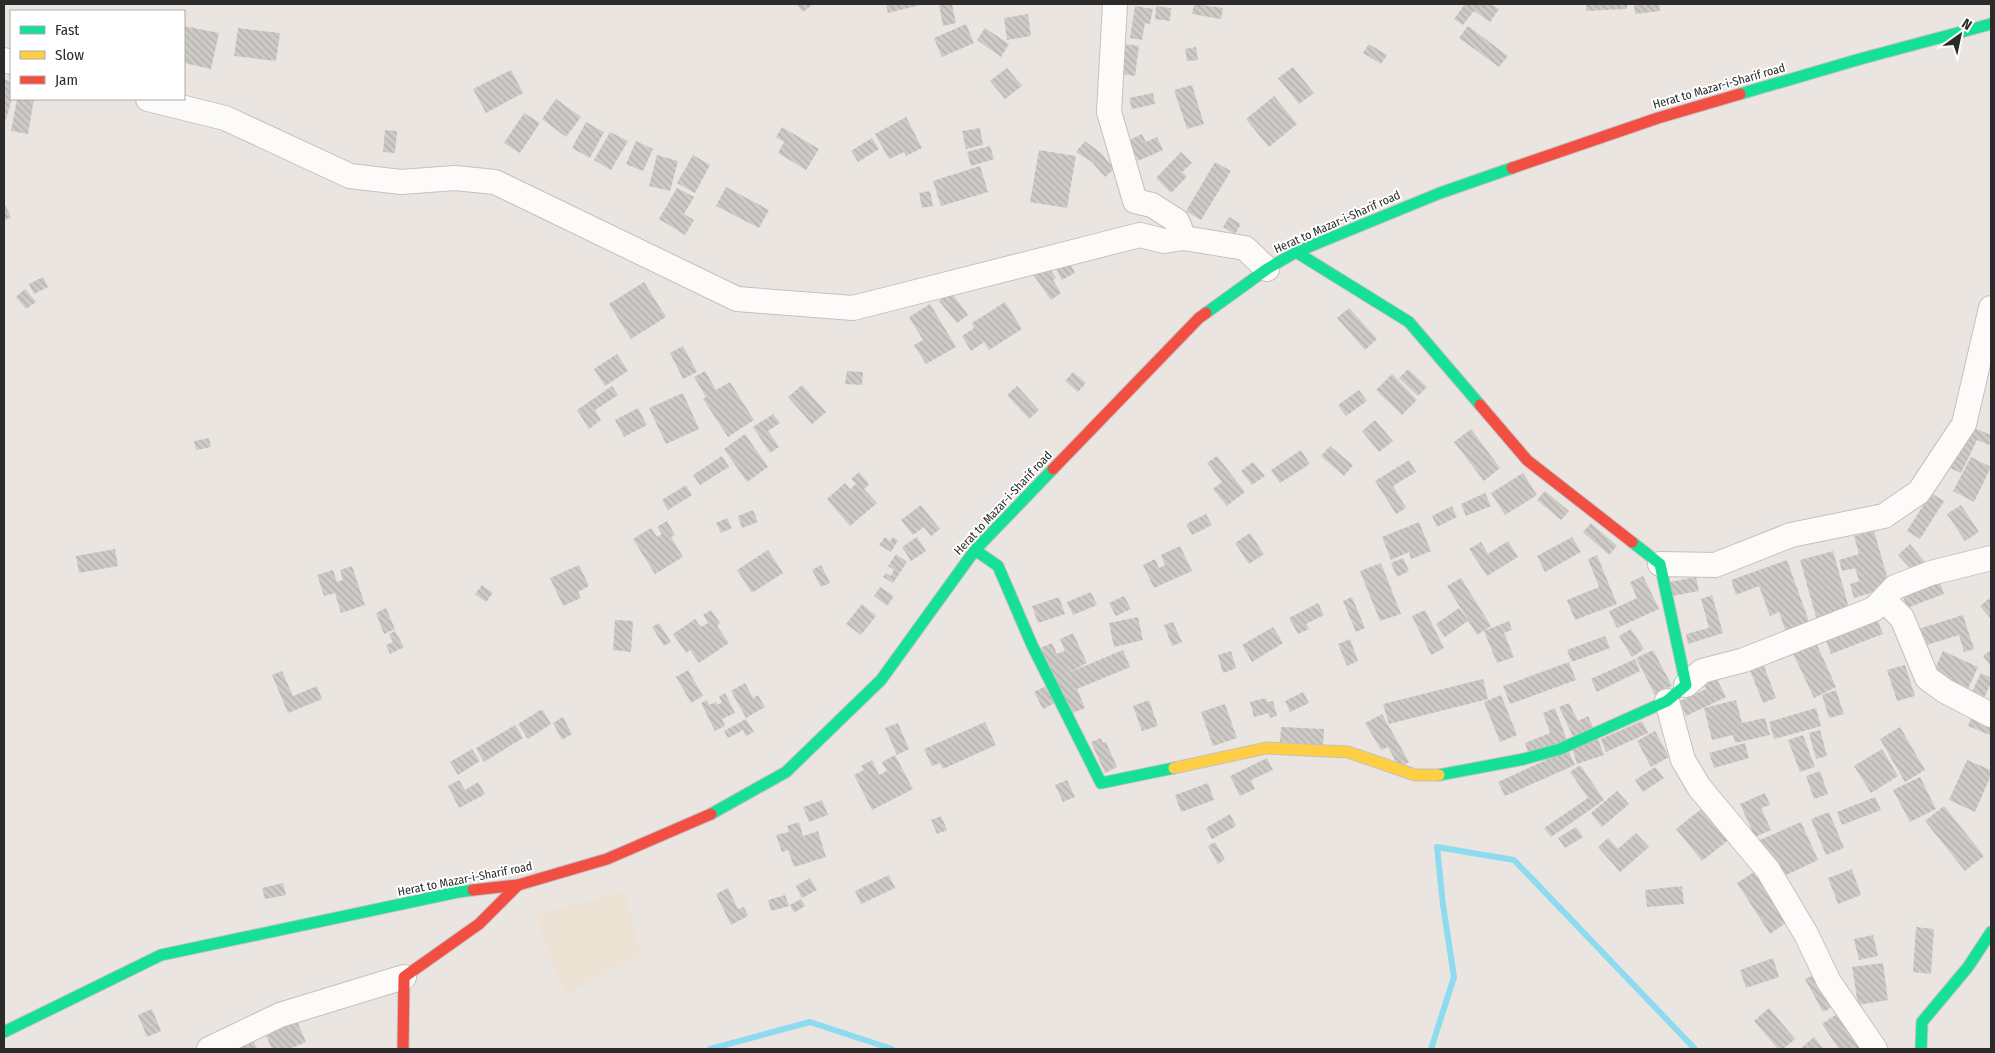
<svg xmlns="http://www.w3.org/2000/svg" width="1995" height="1053" font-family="'Fira Sans Condensed',sans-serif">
<defs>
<pattern id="building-back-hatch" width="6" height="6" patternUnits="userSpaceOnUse" patternTransform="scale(1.25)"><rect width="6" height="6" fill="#cecbc7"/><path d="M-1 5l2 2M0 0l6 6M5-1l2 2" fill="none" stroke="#b1aeab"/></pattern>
</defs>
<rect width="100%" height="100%" fill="#eae5e0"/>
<!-- education -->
<polygon fill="#ede3d4" points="624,891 641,955 565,995 535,915"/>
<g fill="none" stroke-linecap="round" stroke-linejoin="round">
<!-- stream -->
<g stroke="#8edbf0" stroke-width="6">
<polyline points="710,1049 810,1022 892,1049"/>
<polyline points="1431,1049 1454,977 1443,905 1437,847 1514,860 1695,1049"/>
</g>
</g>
<!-- building -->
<g fill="url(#building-back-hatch)">
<polygon points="796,4 810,4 812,5 803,12"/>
<polygon points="886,4 924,4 888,13"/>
<polygon points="939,4 952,4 956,23 943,26"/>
<polygon points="1194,4 1223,8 1221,19 1192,14"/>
<polygon points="1465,4 1491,4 1499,9 1490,22 1474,11 1463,25 1454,19"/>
<polygon points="1586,4 1627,4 1627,9 1586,11"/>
<polygon points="1634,4 1659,4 1660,11 1635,14"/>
<polygon points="1135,6 1153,9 1150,24 1145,23 1142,40 1130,38"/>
<polygon points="1156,6 1171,8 1170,21 1155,19"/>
<polygon points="1028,14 1031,36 1007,40 1004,18"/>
<polygon points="966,24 974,43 942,57 934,38"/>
<polygon points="184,26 219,33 211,69 184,63"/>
<polygon points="1468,26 1508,56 1499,67 1459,38"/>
<polygon points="238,28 280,33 276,61 234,56"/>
<polygon points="985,28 1009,44 1001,57 977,40"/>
<polygon points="1126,44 1139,46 1135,76 1122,74"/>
<polygon points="1369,44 1387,55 1381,64 1363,53"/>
<polygon points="1196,47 1198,60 1187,61 1185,49"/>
<polygon points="1293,67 1314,93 1299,104 1278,78"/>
<polygon points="1007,68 1022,86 1005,99 990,81"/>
<polygon points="511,70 523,93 486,113 473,89"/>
<polygon points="4,79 11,82 12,99 4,126"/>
<polygon points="1192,85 1204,124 1187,129 1174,90"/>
<polygon points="1153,93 1155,104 1132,109 1129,98"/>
<polygon points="1274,96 1297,124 1269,147 1246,119"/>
<polygon points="17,99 34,99 28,134 11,131"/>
<polygon points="556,99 581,117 566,137 542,119"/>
<polygon points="524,113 540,123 520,153 504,143"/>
<polygon points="906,117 922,148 906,156 904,152 889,159 875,134"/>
<polygon points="586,122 604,132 590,158 572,148"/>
<polygon points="782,127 819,149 806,170 778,153 784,142 776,137"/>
<polygon points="980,128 983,145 966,149 962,131"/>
<polygon points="385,130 397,131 395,153 383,152"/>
<polygon points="610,132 628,141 611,170 594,160"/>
<polygon points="1142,134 1146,142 1157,137 1163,150 1138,161 1129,140"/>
<polygon points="872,138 879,149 858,162 851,151"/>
<polygon points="636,141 653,149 643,171 626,164"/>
<polygon points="1085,141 1102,154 1114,169 1105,177 1092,162 1076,152"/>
<polygon points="990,146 994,159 971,166 967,152"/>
<polygon points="1039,150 1076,156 1067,208 1030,202"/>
<polygon points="1181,152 1192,163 1182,172 1187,177 1171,193 1156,178"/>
<polygon points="657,155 678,161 670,191 649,186"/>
<polygon points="693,155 710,165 695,193 677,183"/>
<polygon points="1215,162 1231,171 1201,220 1186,211"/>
<polygon points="980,166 988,192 941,206 933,181"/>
<polygon points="726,187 769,210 759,228 716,206"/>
<polygon points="677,188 694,197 684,214 694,220 685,235 659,219"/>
<polygon points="930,191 933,206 922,208 919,193"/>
<polygon points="4,203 11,217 4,221"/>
<polygon points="1229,217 1241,224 1235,234 1223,227"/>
<polygon points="1066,256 1075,273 1062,280 1053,263"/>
<polygon points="1046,263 1056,278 1053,280 1061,293 1051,300 1032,273"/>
<polygon points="43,277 48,287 34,294 29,284"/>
<polygon points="644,282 666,317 631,339 609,304"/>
<polygon points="25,289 36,302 26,309 16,297"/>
<polygon points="951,292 968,315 957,323 939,301"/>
<polygon points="1005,302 1022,329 989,350 984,342 971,351 962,336 974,328 972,323"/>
<polygon points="930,304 956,347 926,364 914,345 923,340 909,317"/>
<polygon points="1349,308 1377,339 1365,350 1337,318"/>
<polygon points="683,346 697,372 683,379 670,353"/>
<polygon points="617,354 628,371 605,386 594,369"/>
<polygon points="1408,369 1427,387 1418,396 1399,378"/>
<polygon points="705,371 716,390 730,382 754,420 728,437 703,399 706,397 694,377"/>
<polygon points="847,371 863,372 862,385 845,384"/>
<polygon points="1073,372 1086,383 1078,392 1065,381"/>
<polygon points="1392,374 1417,400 1402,415 1376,390"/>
<polygon points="802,385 826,412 812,424 788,397"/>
<polygon points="612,386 618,395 595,410 601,420 589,429 577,410"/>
<polygon points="1017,386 1039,410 1029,419 1007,395"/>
<polygon points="1359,390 1367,401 1346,416 1338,405"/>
<polygon points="683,393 699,429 666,444 649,408"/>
<polygon points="638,408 647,425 624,437 615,420"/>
<polygon points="773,414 780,423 768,431 779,447 770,453 753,427"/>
<polygon points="1375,420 1393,441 1379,452 1362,431"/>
<polygon points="1969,426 1991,435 1991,441 1989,445 1977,440 1961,473 1950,468"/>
<polygon points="1471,429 1500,468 1484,481 1454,442"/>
<polygon points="745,434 768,467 747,482 724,449"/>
<polygon points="209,438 211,447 196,450 194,441"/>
<polygon points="1330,446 1353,465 1344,476 1321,456"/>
<polygon points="1301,450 1310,464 1280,483 1271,470"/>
<polygon points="722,456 729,467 700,485 693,475"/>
<polygon points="1217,456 1245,492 1227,506 1213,489 1222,482 1207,463"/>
<polygon points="1971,457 1991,467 1974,502 1953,491"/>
<polygon points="1409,460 1416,472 1393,486 1406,508 1396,514 1375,481"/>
<polygon points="1253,462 1265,476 1252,485 1241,471"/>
<polygon points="859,472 869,484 864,489 877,503 850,526 827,499 845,483 850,489 856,484 851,479"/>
<polygon points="1523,473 1537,495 1505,515 1491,493"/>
<polygon points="686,485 692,495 668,510 662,500"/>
<polygon points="1545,491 1569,511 1561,520 1537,500"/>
<polygon points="1485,493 1491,506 1466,516 1461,504"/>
<polygon points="1931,493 1944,501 1920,539 1907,531"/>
<polygon points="921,505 940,529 931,536 924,527 913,535 901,520"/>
<polygon points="1961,505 1979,532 1965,541 1947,514"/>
<polygon points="1452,506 1457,517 1437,527 1432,516"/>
<polygon points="753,510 758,522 742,528 738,516"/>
<polygon points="1206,514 1212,525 1192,535 1186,524"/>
<polygon points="727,518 732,528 721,533 716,523"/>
<polygon points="667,521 675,535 671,537 683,557 655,574 633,539 651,528 657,537 662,534 657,527"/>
<polygon points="1419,522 1431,551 1411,559 1409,552 1391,560 1382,537"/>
<polygon points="1591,523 1617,546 1609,555 1583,532"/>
<polygon points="1874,531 1890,587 1854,598 1850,584 1859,581 1855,568 1842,571 1839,560 1859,554 1854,536"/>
<polygon points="1250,533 1264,554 1249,564 1235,543"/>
<polygon points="885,537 890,541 893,537 898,540 891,552 879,545"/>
<polygon points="917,537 926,551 911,561 902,547"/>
<polygon points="1572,537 1581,552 1545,572 1537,556"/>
<polygon points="1508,541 1518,557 1487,576 1469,549 1481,542 1488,554"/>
<polygon points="1910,544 1929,567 1918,577 1898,555"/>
<polygon points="1180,546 1192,571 1154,588 1143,565 1155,559 1159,568 1165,565 1161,555"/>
<polygon points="115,549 118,566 79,573 76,556"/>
<polygon points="768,550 783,573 752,593 737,570"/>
<polygon points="1833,551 1851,615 1818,624 1800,560"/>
<polygon points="896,554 907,562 893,583 883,577 886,573 891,576 894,570 888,566"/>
<polygon points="1597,555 1617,604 1575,620 1567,600 1599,587 1588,559"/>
<polygon points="1403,558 1409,571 1397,577 1391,563"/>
<polygon points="1787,560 1812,630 1788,638 1779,612 1770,616 1759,586 1736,595 1731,580"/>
<polygon points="1381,563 1401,614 1380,621 1360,571"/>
<polygon points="579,565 589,586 578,592 581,598 563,606 550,578"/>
<polygon points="821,565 830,583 821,587 812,570"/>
<polygon points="352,566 365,605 341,613 335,593 324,596 317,575 333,570 337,582 343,580 340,570"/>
<polygon points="1937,575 1944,594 1907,608 1900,588"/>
<polygon points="1643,576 1659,609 1617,628 1609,611 1637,598 1630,582"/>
<polygon points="1696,577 1699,591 1672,596 1670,582"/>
<polygon points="1461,578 1491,626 1477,635 1447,586"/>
<polygon points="482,585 493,593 486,602 475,594"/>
<polygon points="880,587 894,596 887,606 874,596"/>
<polygon points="1091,592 1097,605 1073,615 1067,602"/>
<polygon points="1712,595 1723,633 1688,644 1686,634 1709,628 1701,599"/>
<polygon points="1124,596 1131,609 1116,616 1109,603"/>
<polygon points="1059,597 1065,614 1038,623 1032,606"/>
<polygon points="1352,597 1365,628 1356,632 1343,601"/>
<polygon points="1991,597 1991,619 1980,606"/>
<polygon points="1318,603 1324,615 1306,624 1309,629 1298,634 1289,618"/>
<polygon points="862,604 876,616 861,635 846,624"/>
<polygon points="386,608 395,629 384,634 376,613"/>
<polygon points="1459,608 1468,621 1445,637 1436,624"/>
<polygon points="711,610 720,623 717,626 729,643 699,663 690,650 686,653 673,634 695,619 701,627 708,623 703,615"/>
<polygon points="1425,610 1444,648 1431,655 1412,616"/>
<polygon points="1875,613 1883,634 1831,654 1823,632"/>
<polygon points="1963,615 1974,649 1964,652 1959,635 1920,647 1915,630"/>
<polygon points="1138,617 1143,640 1114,647 1109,623"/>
<polygon points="615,620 633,621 631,652 613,650"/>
<polygon points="1509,621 1512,630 1504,633 1514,657 1497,663 1484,631"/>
<polygon points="1173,622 1182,642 1172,646 1164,625"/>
<polygon points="659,623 671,642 664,646 652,627"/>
<polygon points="1273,627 1283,643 1252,662 1242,645"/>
<polygon points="1631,629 1644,649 1632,657 1619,636"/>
<polygon points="395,631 404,647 390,654 386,645 393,642 389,634"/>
<polygon points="1073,633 1087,663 1068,673 1123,650 1130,667 1077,689 1085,708 1073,713 1038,649 1052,643 1057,654 1065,651 1060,639"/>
<polygon points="1605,636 1610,648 1572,662 1567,650"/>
<polygon points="1813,636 1836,687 1814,698 1790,647"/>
<polygon points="1350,639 1358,661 1347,666 1338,644"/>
<polygon points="1653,650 1672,686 1655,695 1636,658"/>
<polygon points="1991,650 1991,666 1983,656"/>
<polygon points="1231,651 1236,668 1223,673 1218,655"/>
<polygon points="1943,651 1978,667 1967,691 1932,675"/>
<polygon points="1761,658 1776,698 1763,703 1747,663"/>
<polygon points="1635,659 1640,671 1597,692 1591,679"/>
<polygon points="1569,662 1576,680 1510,704 1503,686"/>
<polygon points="1905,665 1915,696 1897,701 1887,670"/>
<polygon points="688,670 703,696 691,703 676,677"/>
<polygon points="282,671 293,696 317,686 322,699 288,713 272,675"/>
<polygon points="1981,673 1991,678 1991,683 1982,702 1970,696"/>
<polygon points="1716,677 1726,697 1686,716 1680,701 1706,689 1703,683"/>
<polygon points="1483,679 1488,699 1389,724 1383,704"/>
<polygon points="745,683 753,698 758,695 765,707 746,718 731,691"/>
<polygon points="1046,686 1055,703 1043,709 1034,692"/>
<polygon points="1836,690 1844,714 1829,718 1822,695"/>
<polygon points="1303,692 1309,703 1290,712 1285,701"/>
<polygon points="725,693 735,713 722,719 725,726 715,731 701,703 707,700 709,705 716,702 718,705 722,702 719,697"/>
<polygon points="1501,695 1517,735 1500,742 1484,702"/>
<polygon points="1266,698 1267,702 1273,701 1277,716 1270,718 1269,713 1254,717 1250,702"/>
<polygon points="1149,700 1158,726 1142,731 1133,706"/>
<polygon points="1736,700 1742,723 1765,718 1770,735 1735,743 1733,735 1712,740 1704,708"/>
<polygon points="1569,703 1578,721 1588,716 1595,731 1575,741 1559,707"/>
<polygon points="1225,704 1237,738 1213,746 1201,712"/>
<polygon points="1555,708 1567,740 1529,755 1525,743 1550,733 1543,713"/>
<polygon points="1816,708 1821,726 1774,739 1769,722"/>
<polygon points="542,709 551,724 528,739 518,724"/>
<polygon points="1973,713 1991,721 1990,735 1968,726"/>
<polygon points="1382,714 1409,762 1399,768 1388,747 1381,750 1365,723"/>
<polygon points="563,717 572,734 562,740 553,723"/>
<polygon points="746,719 754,732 746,736 743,730 728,738 724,731"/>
<polygon points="1642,721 1648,733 1606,752 1601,739"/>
<polygon points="985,722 996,745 943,769 940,763 932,766 924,749"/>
<polygon points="898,723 909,749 897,755 885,728"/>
<polygon points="515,725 523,738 484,762 476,748"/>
<polygon points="1281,727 1324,729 1323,745 1280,742"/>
<polygon points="1900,727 1925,770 1905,782 1880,739"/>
<polygon points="1820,730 1827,756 1816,759 1809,733"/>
<polygon points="1655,731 1669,757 1651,767 1637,741"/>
<polygon points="1803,735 1815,767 1800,772 1788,740"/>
<polygon points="1101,738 1103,743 1106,742 1117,767 1105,773 1091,742"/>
<polygon points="1598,739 1604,755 1577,764 1572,748"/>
<polygon points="1745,743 1749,758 1714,768 1709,753"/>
<polygon points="472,749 480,761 458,775 450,762"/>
<polygon points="1882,749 1898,776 1871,793 1854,766"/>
<polygon points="1568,750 1575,765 1505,796 1498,782"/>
<polygon points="895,755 913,789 872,810 854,775 864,770 861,766 872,760 879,775 887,771 882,762"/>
<polygon points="1267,758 1273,770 1251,780 1255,789 1240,796 1230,776"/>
<polygon points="1967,760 1991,770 1991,775 1975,812 1949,800"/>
<polygon points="1580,765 1604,800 1551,837 1544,828 1588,798 1570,772"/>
<polygon points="1655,767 1664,778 1643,792 1635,780"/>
<polygon points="1820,771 1828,794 1814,799 1806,776"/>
<polygon points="1920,777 1936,809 1910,822 1893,790"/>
<polygon points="459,780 465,790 478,782 485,794 459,808 448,786"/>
<polygon points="1067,780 1075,797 1063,802 1055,785"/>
<polygon points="1208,783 1214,800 1181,812 1175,795"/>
<polygon points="1617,791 1629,804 1602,827 1591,813"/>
<polygon points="1765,793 1770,805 1761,808 1771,830 1755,837 1740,804"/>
<polygon points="1875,797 1881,810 1842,825 1837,812"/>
<polygon points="822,800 828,815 809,822 803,807"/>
<polygon points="1705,806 1731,838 1702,861 1676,829"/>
<polygon points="1944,806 1984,856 1965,871 1925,821"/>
<polygon points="1829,812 1844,848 1826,855 1811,819"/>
<polygon points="1230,814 1236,826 1212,839 1206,828"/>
<polygon points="941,816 947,830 937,834 931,820"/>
<polygon points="799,822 803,836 818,831 826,857 794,867 788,850 782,852 776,835 789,832 787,826"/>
<polygon points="1801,822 1818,860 1778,879 1760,840"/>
<polygon points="1576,827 1583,837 1565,848 1558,838"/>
<polygon points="1636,833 1649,847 1620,872 1598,847 1608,838 1618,849"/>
<polygon points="1215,842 1225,859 1218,864 1208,846"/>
<polygon points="1852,869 1861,895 1838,904 1828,878"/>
<polygon points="1754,872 1787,922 1770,934 1737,883"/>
<polygon points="889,875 895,888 861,904 855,891"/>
<polygon points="810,878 817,890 802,898 796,886"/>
<polygon points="283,883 286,895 265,899 262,888"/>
<polygon points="1682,886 1684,904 1647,907 1645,890"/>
<polygon points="728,888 738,909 744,907 748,916 731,925 716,894"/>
<polygon points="785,895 789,906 771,911 768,900"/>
<polygon points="801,899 805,906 794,913 790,905"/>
<polygon points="1916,927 1934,929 1931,974 1913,972"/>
<polygon points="1873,935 1878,956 1859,960 1854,939"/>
<polygon points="1773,958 1779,977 1746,988 1740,970"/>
<polygon points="1883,963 1888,1000 1858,1005 1852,967"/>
<polygon points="1816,974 1834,1006 1823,1012 1805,979"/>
<polygon points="1769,1008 1795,1039 1783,1049 1778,1049 1754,1021"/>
<polygon points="152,1009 161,1031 147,1037 138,1015"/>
<polygon points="1837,1014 1861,1049 1839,1049 1822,1024"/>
<polygon points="297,1021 306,1042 289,1049 272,1049 266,1035"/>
<polygon points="1814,1037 1823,1048 1822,1049 1800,1049"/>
<polygon points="253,1040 257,1049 234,1049"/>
</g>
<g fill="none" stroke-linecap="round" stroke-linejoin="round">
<!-- street casing -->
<g stroke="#c3c1c2" stroke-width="26">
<g id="street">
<polyline points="4,60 11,62"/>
<polyline points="148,99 225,118 350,176 401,182 455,178 495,182 737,299 853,308 1140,235 1164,241 1184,238 1177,221 1152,205 1135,201 1109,112 1115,4"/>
<polyline points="1184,238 1245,248 1267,269"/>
<polyline points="1660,564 1715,565 1791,535 1884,516 1919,492 1964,424 1991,308"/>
<polyline points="1884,600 1902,618 1927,678 1945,691 1991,715"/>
<polyline points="1686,685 1702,671 1744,660 1874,609 1895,587 1931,573 1991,558"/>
<polyline points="1667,701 1683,760 1699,787 1768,870 1806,934 1829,982 1875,1049"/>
<polyline points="209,1049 280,1015 404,977"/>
</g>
</g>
<!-- fast casing -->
<g stroke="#c3c1c2" stroke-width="13">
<g id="fast">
<polyline points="1740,94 1860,59 1991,24"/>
<polyline points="1296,252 1409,322 1480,405"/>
<polyline points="1206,313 1267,269 1296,252 1440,193 1512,168"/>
<polyline points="975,550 998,566 1032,645 1101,783 1174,768"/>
<polyline points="1439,775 1524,759 1560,749 1667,701 1686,685 1660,564 1632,542"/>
<polyline points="711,814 786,772 881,680 975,550 1053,469"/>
<polyline points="4,1032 161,955 458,892 473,890"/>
<polyline points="1921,1049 1922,1022 1968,967 1991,932"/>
</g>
</g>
<!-- slow casing -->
<g stroke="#c3c1c2" stroke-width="13">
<polyline id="slow" points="1174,768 1266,748 1348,752 1415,775 1439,775"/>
</g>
<!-- jam casing -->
<g stroke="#c3c1c2" stroke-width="13">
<g id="jam">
<polyline points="1512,168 1658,118 1740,94"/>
<polyline points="1480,405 1527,460 1632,542"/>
<polyline points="1053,469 1199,318 1206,313"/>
<polyline points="473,890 518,885 607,859 711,814"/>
<polyline points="403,1049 404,977 479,924 518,885"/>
</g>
</g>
<!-- street -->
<use href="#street" stroke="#fcfbfa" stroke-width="24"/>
<!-- fast -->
<use href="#fast" stroke="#16e098" stroke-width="11"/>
<!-- slow -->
<use href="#slow" stroke="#ffcf43" stroke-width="11"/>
<!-- jam -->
<use href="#jam" stroke="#f24e42" stroke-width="11"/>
</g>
<g text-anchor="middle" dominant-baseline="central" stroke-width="4" stroke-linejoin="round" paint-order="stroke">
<!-- street labels -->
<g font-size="12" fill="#2b2b2b" stroke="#fff">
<text transform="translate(1719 86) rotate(-16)">Herat to Mazar-i-Sharif road</text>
<text transform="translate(1337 222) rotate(-24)">Herat to Mazar-i-Sharif road</text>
<text transform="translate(1003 503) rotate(-47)">Herat to Mazar-i-Sharif road</text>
<text transform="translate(465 879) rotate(-11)">Herat to Mazar-i-Sharif road</text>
</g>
</g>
<!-- border -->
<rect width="1995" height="1053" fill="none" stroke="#2b2b2b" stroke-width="10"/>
<!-- legend -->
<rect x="10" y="10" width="175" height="90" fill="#ffffff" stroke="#aaaaaa"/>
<rect x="20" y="26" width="25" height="8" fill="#16e098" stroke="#aaaaaa"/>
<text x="55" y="35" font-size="15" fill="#2b2b2b">Fast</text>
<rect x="20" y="51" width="25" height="8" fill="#ffcf43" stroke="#aaaaaa"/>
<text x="55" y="60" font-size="15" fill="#2b2b2b">Slow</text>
<rect x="20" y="76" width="25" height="8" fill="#f24e42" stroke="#aaaaaa"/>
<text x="55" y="85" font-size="15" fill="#2b2b2b">Jam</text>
<!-- north arrow -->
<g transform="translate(1960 35) rotate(33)" stroke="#ffffff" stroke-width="4" paint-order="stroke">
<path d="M0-4L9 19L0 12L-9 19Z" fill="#2b2b2b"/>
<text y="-8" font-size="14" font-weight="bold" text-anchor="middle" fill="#2b2b2b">N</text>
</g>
</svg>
